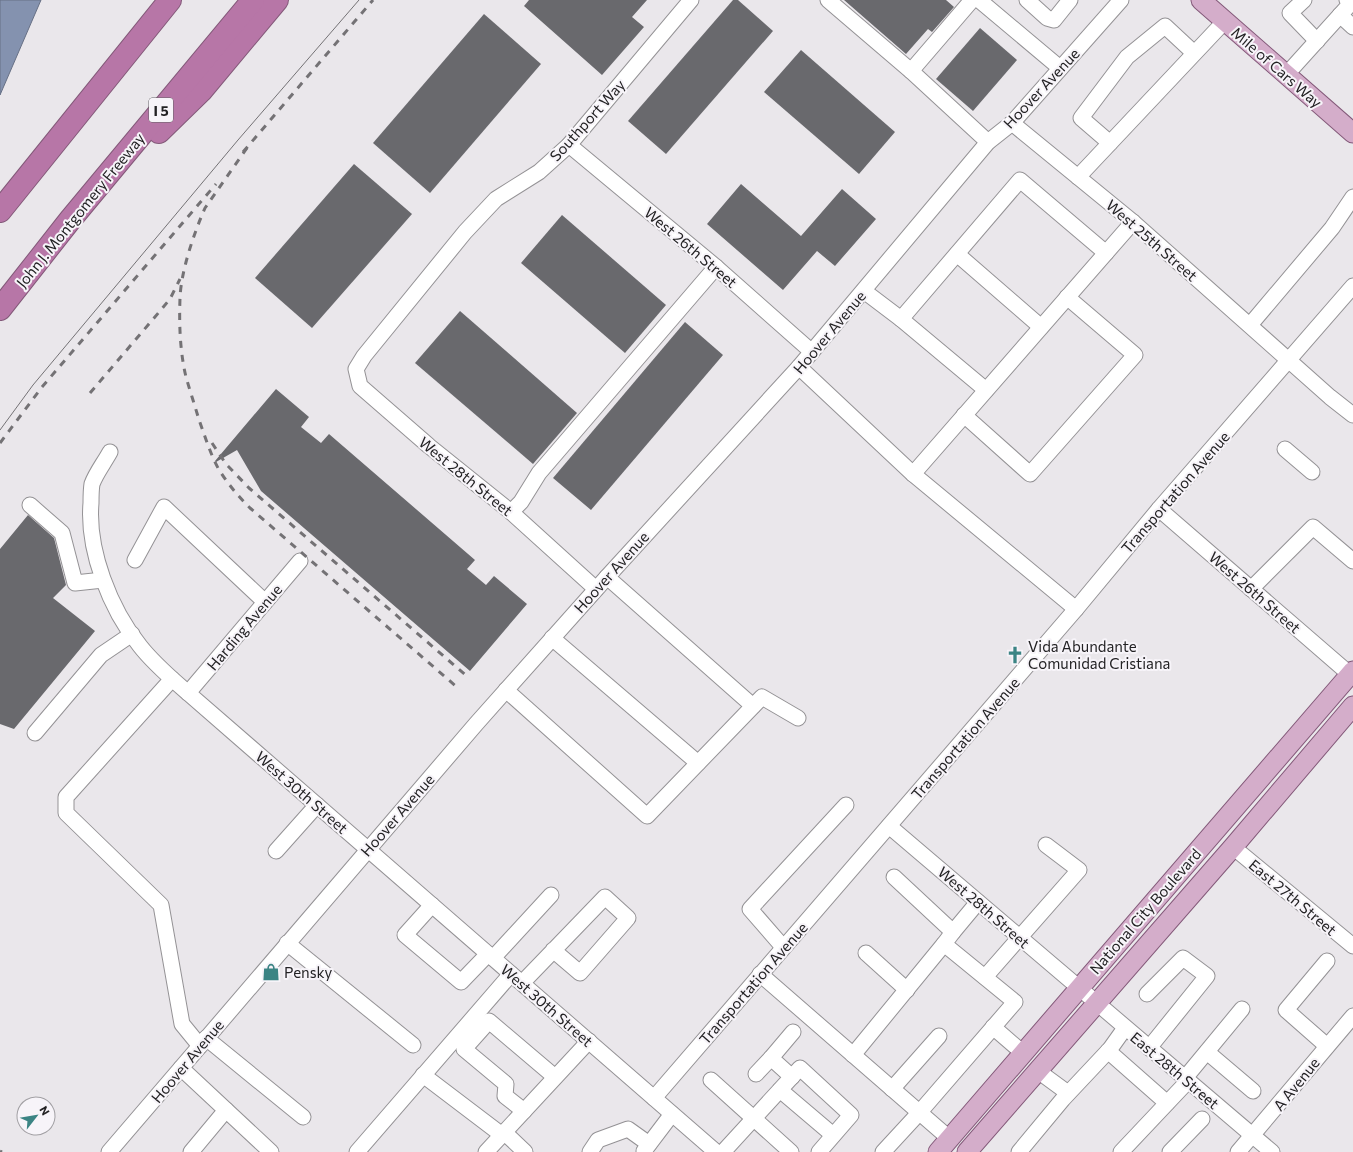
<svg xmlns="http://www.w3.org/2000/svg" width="1353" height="1152" font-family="Commissioner,sans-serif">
<rect width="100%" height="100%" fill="#eae7eb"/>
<!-- water -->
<polygon fill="#8492af" stroke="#677085" points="0,0 41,0 0,95"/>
<!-- building -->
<g fill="#69696d">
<polygon points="529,0 647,0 632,17 644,27 602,75 524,6"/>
<polygon points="733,0 738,0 773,31 666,154 628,121"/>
<polygon points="844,0 946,0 954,7 932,32 928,29 906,54"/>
<polygon points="484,14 541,64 430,193 373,143"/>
<polygon points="980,28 1017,60 973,111 936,79"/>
<polygon points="801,50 895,132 859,174 764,92"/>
<polygon points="354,164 412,214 312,328 255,278"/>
<polygon points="741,184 801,236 842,189 876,219 835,266 817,251 783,290 707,224"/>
<polygon points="562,215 666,305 625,353 521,263"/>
<polygon points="460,311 577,413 533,464 415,363"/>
<polygon points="685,322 723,355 591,510 553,478"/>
<polygon points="276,389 309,417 301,427 321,443 329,434 475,560 467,569 486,585 494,576 527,604 470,671 261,491 237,450 216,462 215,461"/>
<polygon points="28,515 54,538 66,585 53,598 95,631 14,729 0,724 0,549"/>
</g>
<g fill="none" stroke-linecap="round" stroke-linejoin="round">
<!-- minor casing -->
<g stroke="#949295" stroke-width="17">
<g id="minor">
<polyline points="828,0 911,71"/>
<polyline points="972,0 911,71 988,142"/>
<polyline points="979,0 1060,68"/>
<polyline points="1027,0 1047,18 1054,20 1070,0"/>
<polyline points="1304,0 1290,13 1317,41"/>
<polyline points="1340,15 1353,27"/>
<polyline points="1286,75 1351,3 1347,0"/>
<polyline points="1012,123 1133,222 1330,397 1353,415"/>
<polyline points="1110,143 1081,118 1127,57 1165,26 1194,53"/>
<polyline points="569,145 716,267 812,352"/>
<polyline points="1078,177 1225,21"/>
<polyline points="957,254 1041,327"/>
<polyline points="864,291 901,319 1020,180 1106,253"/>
<polyline points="901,319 986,390"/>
<polyline points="1250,325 1332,228 1353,197"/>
<polyline points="799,367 913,474 1076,609"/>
<polyline points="964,415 1030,474 1135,355 1067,297"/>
<polyline points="1285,449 1312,472"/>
<path d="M110 452C104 463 96 473 92 484 91 490 91 497 91 503 87 550 110 609 140 646 154 664 171 678 188 693L716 1152"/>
<polyline points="913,474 1133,222"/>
<polyline points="30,505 62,533 75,583 103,580"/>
<polyline points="1159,509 1353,677"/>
<polyline points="511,512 521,502 539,473 716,267"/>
<polyline points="135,560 164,507 265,602"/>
<polyline points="607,577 753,706"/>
<polyline points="596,589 511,512 429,446 360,386 356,369 364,356 465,232 496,199 539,172 569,145 691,0"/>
<polyline points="1251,589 1313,527 1353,561"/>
<polyline points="552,638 698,763"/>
<polyline points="172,679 66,797 66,813 161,905 182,1024 200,1046"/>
<polyline points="506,690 647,816 762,697 798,718"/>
<polyline points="188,693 300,561"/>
<polyline points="35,733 101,655 132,634"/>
<polyline points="889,826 1272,1152"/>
<polyline points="1233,847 1353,946"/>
<polyline points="276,851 317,805"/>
<polyline points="894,877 953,932 978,902"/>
<polyline points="432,905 405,935 461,982 488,954"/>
<polyline points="287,943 413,1045"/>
<polyline points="783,947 750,909 846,805"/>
<polyline points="866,953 907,990"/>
<polyline points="493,958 551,895"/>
<polyline points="760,974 950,1139"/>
<polyline points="985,977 1079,870 1046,845"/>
<polyline points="522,983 605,897 628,918 580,973 553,950"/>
<polyline points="1147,994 1183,958 1207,976 1149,1048"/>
<polyline points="993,1027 1023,1053"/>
<polyline points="206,1038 303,1117"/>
<polyline points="1327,1046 1286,1010 1327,961"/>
<polyline points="1108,1051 1167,1103"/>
<polyline points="1207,1052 1253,1091"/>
<polyline points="853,1055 944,944"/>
<polyline points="181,1068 271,1152"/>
<polyline points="1038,1071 1068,1093"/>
<polyline points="756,1074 771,1058"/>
<polyline points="423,1075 502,1135"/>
<polyline points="792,1077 771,1058 793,1032"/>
<polyline points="1185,1078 1242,1009"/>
<polyline points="711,1080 791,1152"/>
<polyline points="892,1089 939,1036"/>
<polyline points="780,1090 833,1135"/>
<polyline points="654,1098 1076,609 1159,509 1353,286"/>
<polyline points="524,1111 505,1096 506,1084 464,1049 489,1021 555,1077"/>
<polyline points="504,1132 525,1152"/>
<polyline points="644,1151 672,1114"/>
<polyline points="109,1152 476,724 607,577 799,367 988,142 1012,123 1121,0"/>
<polyline points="191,1152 226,1110"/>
<polyline points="357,1152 511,974"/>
<polyline points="486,1152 589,1041"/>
<polyline points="590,1152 598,1140 628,1129 649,1144"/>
<polyline points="723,1152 800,1068 851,1115 819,1152"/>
<polyline points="883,1152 919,1113 1015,1002 944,944 953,932"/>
<polyline points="1019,1152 1063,1099 1110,1049 1125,1028"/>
<polyline points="1121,1152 1188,1081"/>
<polyline points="1170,1152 1202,1119"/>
<polyline points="1238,1152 1353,1016"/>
</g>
</g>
<!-- major casing -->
<g stroke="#835979" stroke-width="21">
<g id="major">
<polyline points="1201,0 1353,133"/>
<polyline points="938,1152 1353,671"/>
<polyline points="967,1152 1233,847 1353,706"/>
</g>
</g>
<!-- highway casing -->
<g stroke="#835979" stroke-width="24">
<g id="highway">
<polyline points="159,132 201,91 277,0"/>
<polyline points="0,211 170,0"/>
<polyline points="0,309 70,220 253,0"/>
</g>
</g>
<!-- minor -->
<use href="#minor" stroke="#fff" stroke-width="15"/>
<!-- major -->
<use href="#major" stroke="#d4adca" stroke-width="19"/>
<!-- highway -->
<use href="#highway" stroke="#b776a7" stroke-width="22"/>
<!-- tram -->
<polyline stroke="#747275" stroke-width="1" points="0,430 33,385 238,140 359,0"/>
<!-- rail -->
<g stroke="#747275" stroke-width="3" stroke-dasharray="7 7" stroke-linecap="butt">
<path d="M247 148 205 208C194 233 181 271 180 298 179 324 180 352 186 377 190 391 195 406 199 420 205 436 210 453 218 468 227 483 238 496 250 508L458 688"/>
<polyline points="243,152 373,0"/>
<polyline points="90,393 160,311 170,299 180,279"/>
<polyline points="0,443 42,387 216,184"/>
<polyline points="212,443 226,464 249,488 469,678"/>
<polyline points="0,1151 2,1152"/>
</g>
</g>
<!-- icons -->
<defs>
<g id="church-bare" transform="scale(1.38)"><path d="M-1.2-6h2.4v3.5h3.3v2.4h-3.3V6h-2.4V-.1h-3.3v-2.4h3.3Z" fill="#3b8484" stroke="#f7f4f9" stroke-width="2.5" paint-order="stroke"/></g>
<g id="shop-bare" transform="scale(1.38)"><path d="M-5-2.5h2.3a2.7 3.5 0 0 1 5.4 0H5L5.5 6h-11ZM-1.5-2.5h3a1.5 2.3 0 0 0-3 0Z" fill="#3b8484" stroke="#f7f4f9" stroke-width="2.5" paint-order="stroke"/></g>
</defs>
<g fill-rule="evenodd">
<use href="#church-bare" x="1015" y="655"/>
<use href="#shop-bare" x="271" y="972"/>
</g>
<g text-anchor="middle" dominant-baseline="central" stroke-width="4" stroke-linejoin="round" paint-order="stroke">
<!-- shield labels -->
<rect fill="#f7f4f9" stroke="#636164" stroke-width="1" x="149" y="98" width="24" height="24" rx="3"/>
<g font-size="14" font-weight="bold" fill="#232224">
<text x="161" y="110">I 5</text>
</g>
<!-- street labels -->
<g font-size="15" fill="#232224" stroke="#f7f4f9">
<text transform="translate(1277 67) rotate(41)">Mile of Cars Way</text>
<text transform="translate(1041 88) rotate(-47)">Hoover Avenue</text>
<text transform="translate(587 120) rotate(-48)">Southport Way</text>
<text transform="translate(80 210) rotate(-51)">John J. Montgomery Freeway</text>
<text transform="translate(1152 240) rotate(41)">West 25th Street</text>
<text transform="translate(691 247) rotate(40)">West 26th Street</text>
<text transform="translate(829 332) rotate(-50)">Hoover Avenue</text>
<text transform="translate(466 476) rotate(39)">West 28th Street</text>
<text transform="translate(1175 492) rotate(-49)">Transportation Avenue</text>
<text transform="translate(611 572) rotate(-48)">Hoover Avenue</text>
<text transform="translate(1255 592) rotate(41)">West 26th Street</text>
<text transform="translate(244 627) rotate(-50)">Harding Avenue</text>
<text transform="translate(965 738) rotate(-49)">Transportation Avenue</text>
<text transform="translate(302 792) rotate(41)">West 30th Street</text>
<text transform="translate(397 815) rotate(-49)">Hoover Avenue</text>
<text transform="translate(1293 897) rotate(40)">East 27th Street</text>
<text transform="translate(984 907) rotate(41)">West 28th Street</text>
<text transform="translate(1145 911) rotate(-49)">National City Boulevard</text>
<text transform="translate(753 983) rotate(-49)">Transportation Avenue</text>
<text transform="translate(547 1005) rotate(41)">West 30th Street</text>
<text transform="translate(187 1061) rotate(-50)">Hoover Avenue</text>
<text transform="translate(1175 1070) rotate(40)">East 28th Street</text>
<text transform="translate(1296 1084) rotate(-51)">A Avenue</text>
</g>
<!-- poi labels -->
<g font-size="15" fill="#232224" stroke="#f7f4f9" text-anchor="start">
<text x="1028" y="646">Vida Abundante<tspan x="1028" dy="17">Comunidad Cristiana</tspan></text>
<text x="284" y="972">Pensky</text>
</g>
</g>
<!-- north arrow -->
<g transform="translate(36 1116) rotate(59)"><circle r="19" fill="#f7f4f9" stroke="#a2a0a4"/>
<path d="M0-3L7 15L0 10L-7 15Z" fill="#3b8484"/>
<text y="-6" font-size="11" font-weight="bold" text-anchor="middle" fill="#232224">N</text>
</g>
</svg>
